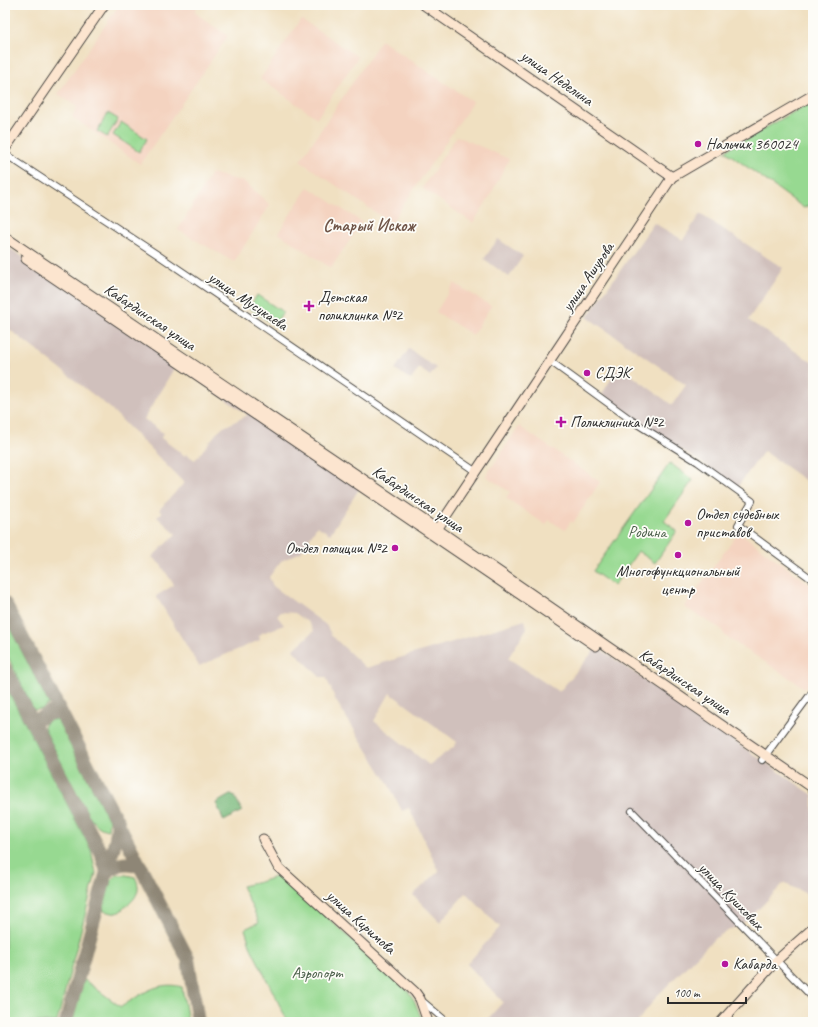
<svg xmlns="http://www.w3.org/2000/svg" width="818" height="1027" font-family="Caveat,sans-serif">
<rect width="100%" height="100%" fill="#fdfcf7"/>
<filter id="ink" filterUnits="userSpaceOnUse"><feTurbulence type="fractalNoise" baseFrequency=".025" numOctaves="2"/><feDisplacementMap in="SourceGraphic" scale="8" xChannelSelector="R" yChannelSelector="G"/><feConvolveMatrix kernelMatrix="1 2 1 2 8 2 1 2 1" color-interpolation-filters="sRGB"/></filter>
<filter id="wash" filterUnits="userSpaceOnUse"><feTurbulence type="fractalNoise" baseFrequency=".012" numOctaves="4" result="noise"/><feDisplacementMap in="SourceGraphic" scale="16" xChannelSelector="R" yChannelSelector="G"/><feGaussianBlur stdDeviation="0.9" result="paint"/><feColorMatrix in="noise" values="0 0 0 0 0 0 0 0 0 0 0 0 0 0 0 0 0 1.4 0 .05"/><feComposite in="paint" operator="in"/></filter>
<g filter="url(#wash)">
<rect width="100%" height="100%" fill="#f0e0c1"/>
<!-- built -->
<g fill="#f4d3c0">
<polygon points="119,5 198,5 194,12 228,36 140,164 72,117 77,107 58,94"/>
<polygon points="301,19 358,57 317,118 260,79"/>
<polygon points="381,40 473,102 391,223 300,161"/>
<polygon points="457,136 509,159 489,198 473,223 422,188"/>
<polygon points="211,173 245,182 270,205 234,262 178,230"/>
<polygon points="308,187 362,222 331,268 278,233"/>
<polygon points="454,283 491,306 473,335 436,312"/>
<polygon points="519,426 600,482 573,523 571,521 565,530 549,520 546,525 506,498 510,492 486,476"/>
<polygon points="739,532 813,587 813,680 805,688 725,636 721,629 684,607"/>
</g>
<!-- industrial -->
<g fill="#d0c0bc" fill-rule="evenodd">
<polygon points="700,214 783,268 748,320 813,363 813,486 764,451 738,486 655,433 602,394 619,366 672,405 686,385 587,317 654,223 683,240"/>
<polygon points="498,239 523,256 509,277 484,259"/>
<path d="M5 245 361 486 330 534 317 526 301 552 281 561 269 577 273 586 326 625 332 636 366 668 525 620 527 628 508 658 559 692 597 647 813 795V897L784 883 748 920 715 938 658 995 637 1022H485L503 1002 467 964 500 927 466 893 440 922 413 895 439 871 409 808 402 811 388 783 336 701 326 677H320L293 650 314 631 309 623 295 613 281 612 277 616 284 625 262 633 259 636 260 640 199 666 156 596 174 585 161 565 152 557 176 534 157 517 162 513 159 510 184 483 109 407 5 326ZM176 365 248 415 220 429 195 460 186 454 185 456 161 438 163 433 144 419ZM390 693 457 742 455 746 429 765 374 721Z"/>
<polygon points="409,349 436,368 430,376 419,368 411,380 395,369"/>
<polygon points="5,356 10,362 11,390 5,394"/>
</g>
<!-- green -->
<g fill="#97d991" stroke="#61825e">
<polygon points="813,101 813,203 804,208 725,151"/>
<polygon points="108,113 118,119 107,137 97,131"/>
<polygon points="121,122 147,139 139,152 113,135"/>
<polygon points="257,295 283,312 274,325 249,308"/>
<polygon points="670,463 693,480 664,521 677,531 655,563 638,551 614,586 593,571"/>
<polygon points="5,619 49,704 42,709 34,710 5,651"/>
<polygon points="5,685 91,850 96,873 57,1022 5,1022"/>
<path d="M57 719 109 821 108 830C99 829 93 822 88 815L44 728 46 721Z"/>
<path d="M117 875H126L135 877C142 890 136 899 125 907 123 909 120 912 117 913 114 914 108 912 104 911L103 907 110 882Z"/>
<polygon points="281,875 408,991 414,1000 423,1022 288,1022 251,948 245,929 259,922 242,886 260,882"/>
<path d="M83 979 121 1007C140 995 158 980 182 987L188 1022H71Z"/>
</g>
<!-- forest -->
<polygon fill="#79b97b" stroke="#527253" points="230,795 234,795 242,811 224,821 216,803"/>
<g fill="none" stroke-linecap="round" stroke-linejoin="round">
<!-- taxiway -->
<g stroke="#8e8676" stroke-width="14">
<polyline points="5,604 188,959 198,1022"/>
<polyline points="5,669 101,853 107,871"/>
<polyline points="33,722 58,709"/>
<path d="M107 871C119 863 128 861 141 867"/>
<polyline points="66,1022 116,838 118,821"/>
</g>
</g>
</g>
<g filter="url(#ink)">
<g fill="none" stroke-linecap="round" stroke-linejoin="round">
<!-- street casing -->
<g stroke="#494642" stroke-width="8">
<g id="street">
<polyline points="5,154 158,255 475,471"/>
<polyline points="550,361 634,422 698,462 752,501 738,525 813,580"/>
<polyline points="762,760 813,691"/>
<polyline points="632,811 813,998"/>
<polyline points="421,1000 447,1022"/>
</g>
</g>
<!-- secondary casing -->
<g stroke="#494642" stroke-width="11">
<g id="secondary">
<polyline points="424,5 672,177"/>
<polyline points="5,149 104,5"/>
<polyline points="5,237 437,529 813,788"/>
<polyline points="26,259 596,646"/>
<polyline points="434,534 672,177 813,95"/>
<polyline points="263,839 278,867 415,992 420,999 428,1022"/>
<polyline points="721,1022 776,961 813,928"/>
</g>
</g>
<!-- street -->
<use href="#street" stroke="#fff" stroke-width="6"/>
<!-- secondary -->
<use href="#secondary" stroke="#fce5cf" stroke-width="9"/>
</g>
</g>
<!-- markers -->
<g fill="#b5179e" stroke="#fdfcf7" stroke-width="1.5">
<circle cx="698" cy="144" r="4"/>
<path d="M307 300h4v4h4v4h-4v4h-4v-4h-4v-4h4z"/>
<circle cx="587" cy="373" r="4"/>
<path d="M559 416h4v4h4v4h-4v4h-4v-4h-4v-4h4z"/>
<circle cx="688" cy="523" r="4"/>
<circle cx="395" cy="548" r="4"/>
<circle cx="678" cy="555" r="4"/>
<circle cx="725" cy="964" r="4"/>
</g>
<g text-anchor="middle" dominant-baseline="central" stroke-width="3.5" stroke-linejoin="round" paint-order="stroke">
<!-- street labels -->
<g font-size="16" fill="#2b2b2b" stroke="#fdfcf7">
<text transform="translate(557 78) rotate(35)">улица Неделина</text>
<text transform="translate(588 277) rotate(-56)">улица Ашурова</text>
<text transform="translate(248 301) rotate(34)">улица Мусукаева</text>
<text transform="translate(150 317) rotate(34)">Кабардинская улица</text>
<text transform="translate(418 499) rotate(34)">Кабардинская улица</text>
<text transform="translate(685 682) rotate(34)">Кабардинская улица</text>
<text transform="translate(731 896) rotate(46)">улица Кушховых</text>
<text transform="translate(361 922) rotate(42)">улица Киримова</text>
</g>
<!-- poi labels -->
<g font-size="16" fill="#2b2b2b" stroke="#fdfcf7" text-anchor="start">
<text x="706" y="144">Нальчик 360024</text>
<text x="318" y="297">Детская<tspan x="318" dy="18">поликлинка №2</tspan></text>
<text x="595" y="373">СДЭК</text>
<text x="570" y="422">Поликлиника №2</text>
<text x="696" y="514">Отдел судебных<tspan x="696" dy="18">приставов</tspan></text>
<text x="387" y="548" text-anchor="end">Отдел полиции №2</text>
<text x="678" y="571" text-anchor="middle">Многофункциональный<tspan x="678" dy="18">центр</tspan></text>
<text x="733" y="964">Кабарда</text>
</g>
<!-- park labels -->
<g font-size="16" fill="#4b5f4a" stroke="#fdfcf7">
<text x="647" y="532">Родина</text>
<text x="317" y="973">Аэропорт</text>
</g>
<!-- neighbourhood labels -->
<g font-size="17" font-weight="bold" fill="#705649" stroke="#fdfcf7">
<text x="369" y="225">Старый Искож</text>
</g>
</g>
<!-- margin -->
<rect width="818" height="1027" fill="none" stroke="#fdfcf7" stroke-width="20"/>
<!-- scale -->
<path d="M668 997v6h78v-6" fill="none" stroke="#2b2b2b" stroke-width="2"/>
<text x="674" y="997" font-size="12" fill="#2b2b2b" stroke="#fdfcf7" stroke-width="3" paint-order="stroke">100 m</text>
</svg>
